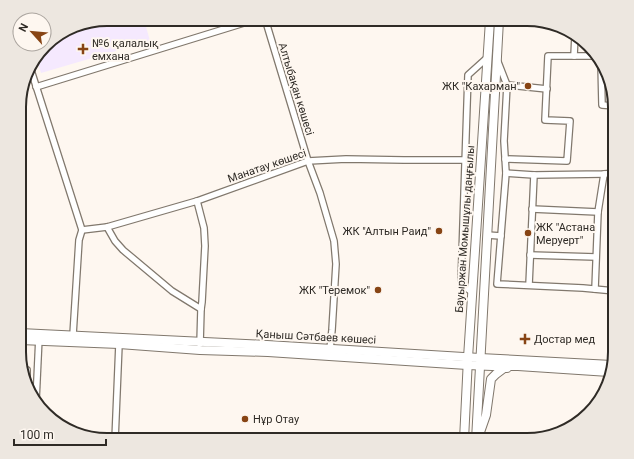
<svg xmlns="http://www.w3.org/2000/svg" width="634" height="459" font-family="Roboto,sans-serif">
<rect width="100%" height="100%" fill="#fef7f0"/>
<!-- medical -->
<polygon fill="#f5e9fe" points="145,23 150,41 41,73 36,57 49,41 79,24"/>
<g fill="none" stroke-linecap="round" stroke-linejoin="round">
<!-- street casing -->
<g stroke="#81786d" stroke-width="8">
<g id="street">
<polyline points="266,22 308,161 320,193 334,241 336,264 332,330 330,349"/>
<polyline points="574,56 575,35"/>
<polyline points="498,62 507,85 504,141 506,173 497,284 583,288 615,291"/>
<polyline points="601,63 602,105 615,106"/>
<polyline points="30,67 82,230 79,240 73,335"/>
<polyline points="507,85 547,89"/>
<polyline points="36,87 247,22"/>
<polyline points="505,159 567,161 570,121 545,120 548,56 596,56"/>
<polyline points="506,173 534,175 604,174 615,173"/>
<polyline points="197,201 204,228 205,246 202,302 201,309"/>
<polyline points="532,209 598,212"/>
<polyline points="107,227 115,241 123,250 172,291 201,309 200,344"/>
<polyline points="82,230 107,227 197,201 308,161 346,159 404,160 465,160"/>
<polyline points="487,235 501,236"/>
<polyline points="530,255 596,257"/>
<polyline points="529,285 534,175"/>
<polyline points="595,289 598,212 604,174"/>
<polyline points="472,292 461,284 468,75 488,57"/>
<polyline points="22,370 27,370 27,385"/>
<polyline points="36,401 39,337"/>
<polyline points="115,440 119,344"/>
</g>
</g>
<!-- secondary casing -->
<g stroke="#81786d" stroke-width="10">
<g id="secondary">
<polyline points="20,333 267,345 480,358 612,365"/>
<polyline points="20,340 119,344 200,350 268,352 467,365 492,366 518,366 609,372"/>
<polyline points="479,435 486,415 491,379 496,374 504,368 507,368"/>
<polyline points="464,440 468,358 490,20"/>
<polyline points="476,440 499,20"/>
</g>
</g>
<!-- street -->
<use href="#street" stroke="#fff" stroke-width="5.5"/>
<!-- secondary -->
<use href="#secondary" stroke="#fff" stroke-width="8"/>
</g>
<!-- markers -->
<g fill="#874414" stroke="#fef7f0" stroke-width="1.5">
<path d="M81 43h4v4h4v4h-4v4h-4v-4h-4v-4h4z"/>
<circle cx="528" cy="86" r="4"/>
<circle cx="439" cy="231" r="4"/>
<circle cx="528" cy="233" r="4"/>
<circle cx="378" cy="290" r="4"/>
<path d="M523 333h4v4h4v4h-4v4h-4v-4h-4v-4h4z"/>
<circle cx="245" cy="419" r="4"/>
</g>
<g text-anchor="middle" dominant-baseline="central" stroke-width="4" stroke-linejoin="round" paint-order="stroke">
<!-- poi labels -->
<g font-size="11" fill="#2f2b26" stroke="#fef7f0" text-anchor="start">
<text x="92" y="43">№6 қалалық<tspan x="92" dy="13">емхана</tspan></text>
<text x="520" y="86" text-anchor="end">ЖК "Кахарман"</text>
<text x="536" y="227">ЖК "Астана<tspan x="536" dy="13">Меруерт"</tspan></text>
<text x="431" y="231" text-anchor="end">ЖК "Алтын Раид"</text>
<text x="370" y="290" text-anchor="end">ЖК "Теремок"</text>
<text x="534" y="339">Достар мед</text>
<text x="253" y="419">Нұр Отау</text>
</g>
<!-- street labels -->
<g font-size="11" fill="#2f2b26" stroke="#fef7f0">
<text transform="translate(296 89) rotate(73)">Алтыбақан көшесі</text>
<text transform="translate(267 166) rotate(-19)">Манатау көшесі</text>
<text transform="translate(465 229) rotate(-86)">Бауыржан Момышұлы даңғылы</text>
<text transform="translate(316 337) rotate(3)">Қаныш Сәтбаев көшесі</text>
</g>
</g>
<!-- crop -->
<path d="M0 0H634V459H0ZM107 26H527A81 81 0 0 1 608 107V352A81 81 0 0 1 527 433H107A81 81 0 0 1 26 352V107A81 81 0 0 1 107 26Z" fill="#ede7e0" fill-rule="evenodd"/>
<path fill="none" stroke="#2f2b26" stroke-width="2" d="M107 26H527A81 81 0 0 1 608 107V352A81 81 0 0 1 527 433H107A81 81 0 0 1 26 352V107A81 81 0 0 1 107 26Z"/>
<!-- north arrow -->
<g transform="translate(32 32) rotate(297)"><circle r="19" fill="#fef7f0" stroke="#aba59f"/>
<path d="M0-3L7 15L0 10L-7 15Z" fill="#874414"/>
<text y="-6" font-size="11" font-weight="bold" text-anchor="middle" fill="#2f2b26">N</text>
</g>
<!-- scale -->
<path d="M14 439v6h92v-6" fill="none" stroke="#2f2b26" stroke-width="2"/>
<text x="20" y="439" font-size="12" fill="#2f2b26" stroke="#fef7f0" stroke-width="3" paint-order="stroke">100 m</text>
</svg>
